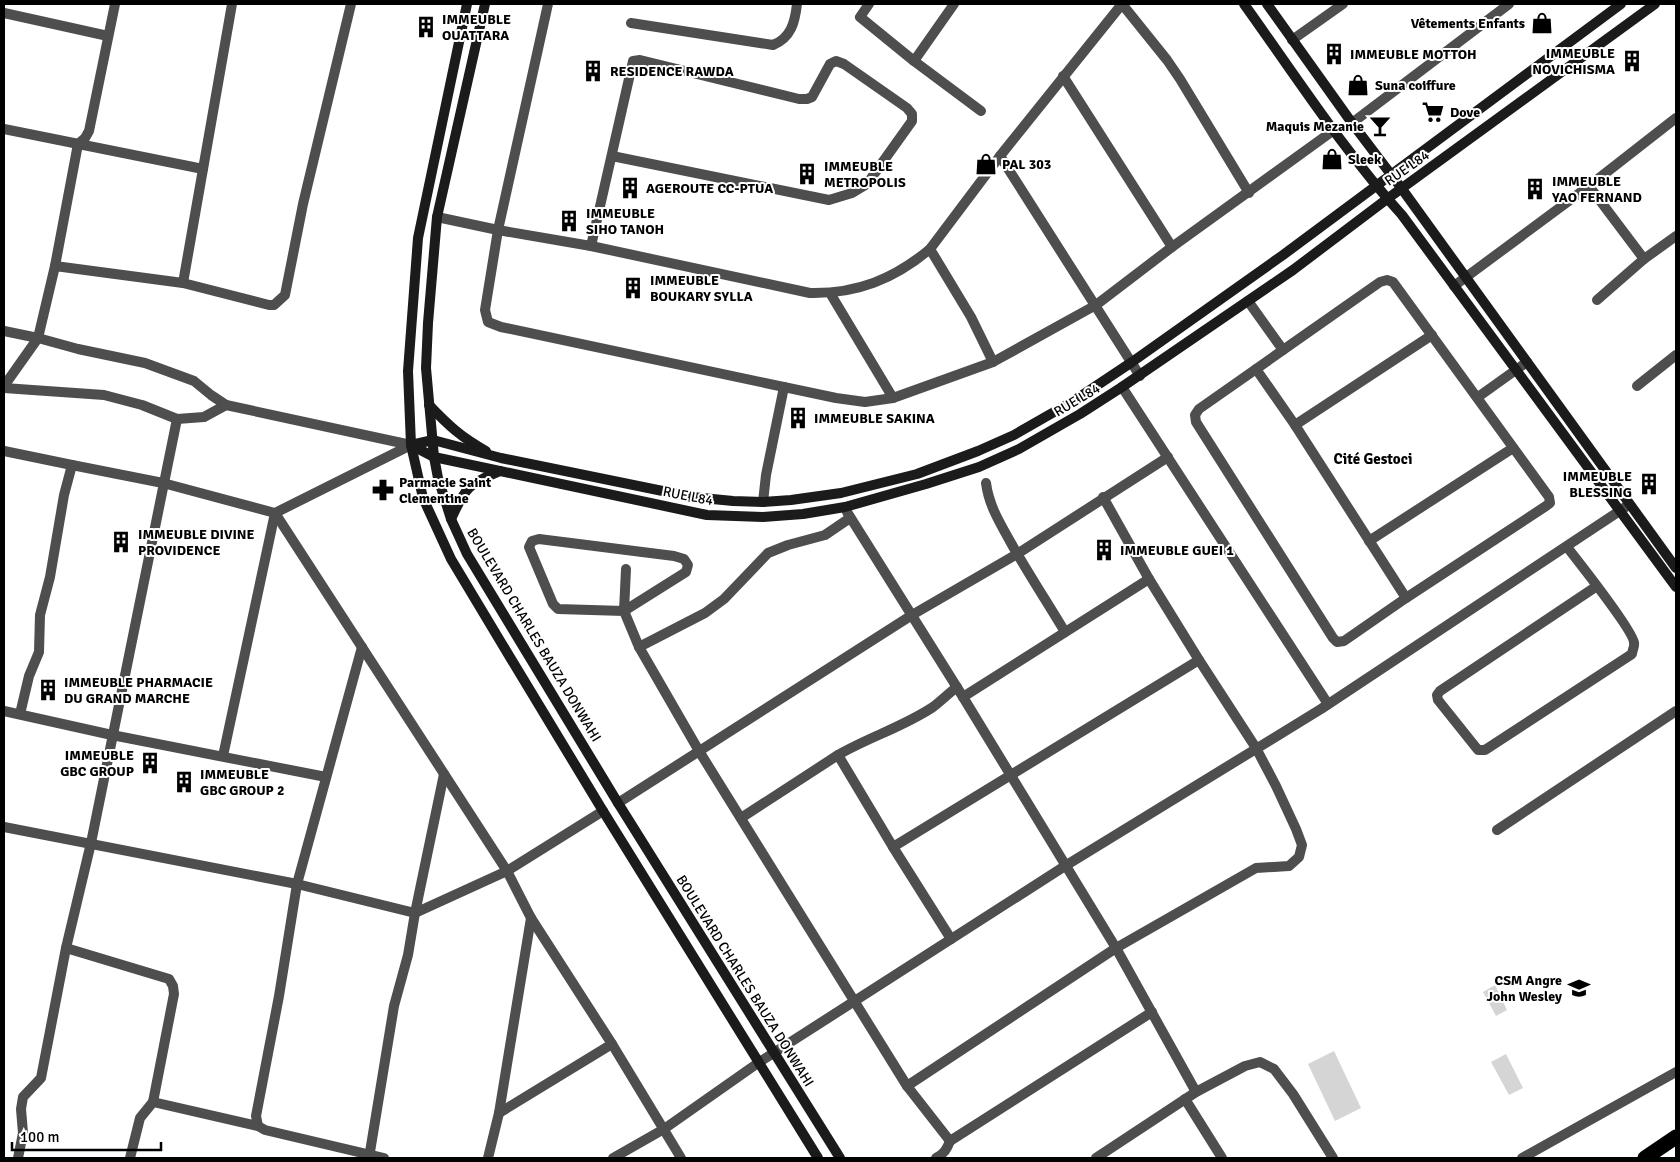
<svg xmlns="http://www.w3.org/2000/svg" width="1680" height="1162" font-family="Signika,sans-serif">
<rect width="100%" height="100%" fill="#fff"/>
<!-- green -->
<g fill="#d5d5d5">
<polygon points="1495,985 1507,1010 1496,1016 1483,992"/>
<polygon points="1334,1051 1361,1108 1335,1121 1308,1064"/>
<polygon points="1506,1054 1523,1088 1509,1095 1491,1062"/>
</g>
<g fill="none" stroke-linecap="round" stroke-linejoin="round">
<!-- street -->
<g stroke="#4e4e4e" stroke-width="10">
<polyline points="548,4 498,230 485,310 488,322 501,327 836,398 865,402 893,398 993,362 1096,305 1172,247 1334,130"/>
<polyline points="869,4 860,17 914,61 981,111"/>
<polyline points="1122,4 1167,60 1180,79 1249,193"/>
<polyline points="4,13 108,36"/>
<path d="M631 23 773 45C791 38 795 22 797 4"/>
<polyline points="1292,40 1343,4"/>
<polyline points="914,61 954,4"/>
<polyline points="1063,76 1172,247"/>
<polyline points="1352,123 1509,4"/>
<polyline points="4,129 203,169"/>
<polyline points="1000,156 1140,376"/>
<polyline points="1589,186 1644,259"/>
<path d="M437 217 498 230 591 246 810 293C857 294 894 279 930 249L1000 156 1122 4"/>
<polyline points="591,246 633,61 640,60 799,99 807,99 812,97 830,64 836,61 844,64 907,108 912,114 912,121 867,184 852,193 829,200 612,156"/>
<polyline points="930,249 971,317 993,362"/>
<polyline points="55,266 78,144 85,138 89,131 115,4"/>
<polygon points="1387,280 1393,282 1549,497 1550,503 1546,506 1406,598 1344,641 1337,642 1333,638 1196,422 1195,415 1199,409 1380,282"/>
<polyline points="183,283 269,305 274,305 285,295 303,204 351,4"/>
<polyline points="1454,286 1589,186 1676,118"/>
<polyline points="830,293 893,398"/>
<polyline points="1597,300 1644,259 1676,236"/>
<polyline points="1248,301 1283,350"/>
<polyline points="4,331 38,338 55,266 183,283 232,4"/>
<polyline points="1256,369 1295,425 1406,598"/>
<polyline points="4,386 38,338 78,349 145,363 194,381 211,395 226,405"/>
<polyline points="1637,386 1676,355"/>
<polyline points="1122,387 1328,704"/>
<polyline points="4,388 104,395 142,405 177,419 204,417 226,405 411,445"/>
<polyline points="1478,397 1527,362"/>
<polyline points="1295,425 1432,335"/>
<polyline points="4,451 72,465"/>
<path d="M986 483C989 506 1000 523 1011 543 1028 573 1047 602 1065 632"/>
<polyline points="763,502 766,475 784,387"/>
<polyline points="847,512 963,697 1116,948 1196,1092"/>
<polyline points="275,513 507,871 531,918 612,1044 681,1158"/>
<path d="M850 518 825 535 788 545 768 553 724 599 705 613 639 647 699 751 907 1086 950 1141C947 1149 944 1154 936 1158"/>
<polyline points="1369,541 1513,448"/>
<path d="M1567 547C1578 561 1634 632 1634 643 1635 646 1632 651 1632 654L1485 750H1478L1438 700 1437 695 1440 691 1597 586"/>
<polyline points="626,569 624,611 686,572 688,565 684,559 674,556 539,539 532,541 529,547 553,604 558,609 624,611 639,647"/>
<polyline points="362,647 297,884 279,996 256,1116 258,1126 265,1130 384,1158"/>
<polyline points="963,697 1149,579"/>
<polyline points="4,711 112,735 326,777"/>
<polyline points="20,714 29,676 39,652 40,615 50,577 64,495 72,465 163,483 275,513 411,445"/>
<path d="M838 755C869 737 903 727 933 707 941 701 949 693 957 687"/>
<polyline points="223,756 275,513"/>
<polyline points="618,803 912,615 1017,554 1168,457"/>
<polyline points="741,818 838,755 893,847 951,939"/>
<polyline points="4,827 297,884 415,913 507,871 603,811"/>
<polyline points="1497,830 1676,711"/>
<polyline points="893,847 1199,660"/>
<polyline points="66,948 169,979 173,986 174,994 153,1102 258,1126"/>
<polyline points="907,1086 1116,948 1256,868 1289,866 1299,857 1302,845 1296,829 1276,786 1256,748 1199,660 1149,579 1103,497"/>
<polyline points="1185,1099 1222,1158"/>
<polyline points="499,1113 612,1044"/>
<polyline points="950,1141 1152,1012"/>
<polyline points="18,1158 23,1133 21,1109 23,1097 41,1078 66,948 91,843 177,419"/>
<polyline points="130,1158 140,1118 153,1102"/>
<polyline points="369,1158 394,1006 408,955 415,913 444,774"/>
<polyline points="488,1158 499,1113 531,918"/>
<polyline points="613,1158 664,1129 758,1063 1065,866 1321,709 1627,506"/>
<polyline points="1096,1158 1196,1092 1245,1066 1260,1062 1274,1069 1293,1094 1333,1158"/>
<polyline points="1522,1158 1676,1072"/>
</g>
<!-- secondary -->
<g stroke="#1b1b1b" stroke-width="10">
<polyline points="467,4 418,238 408,371 411,445 423,498 451,559 502,644 603,811 818,1158"/>
<polyline points="485,4 437,217 428,323 426,368 434,457 438,478 451,519 467,554 618,803 840,1158"/>
<path d="M1244 4C1295 75 1343 150 1402 215L1676 587"/>
<polyline points="1267,4 1352,123 1402,189 1676,568"/>
<path d="M429 405C449 426 461 437 486 451"/>
<polyline points="411,445 434,457 707,515 763,517 803,514 845,507 926,484 979,467 1019,449 1080,414 1122,387 1293,270 1387,199 1655,4"/>
<polyline points="411,445 433,440 501,458 692,497 733,501 763,502 791,500 841,493 917,474 978,451 1014,435 1075,400 1132,362 1283,255 1621,4"/>
<path d="M451 519C456 509 461 496 469 488 477 480 489 476 500 471"/>
</g>
<!-- highway -->
<polyline stroke="#000" stroke-width="15" points="1645,1158 1676,1137"/>
</g>
<!-- icons -->
<defs>
<g id="shop-bare" transform="scale(1.725)"><path d="M-5-2.5h2.3a2.7 3.5 0 0 1 5.4 0H5L5.5 6h-11ZM-1.5-2.5h3a1.5 2.3 0 0 0-3 0Z" fill="#000" stroke="#fff" stroke-width="2.5" paint-order="stroke"/></g>
<g id="building-bare" transform="scale(1.725)"><path d="M-4-6H4V6H1V3H-1V6H-4ZM-2.5-4.3h1.7v1.8h-1.7ZM.8-4.3h1.7v1.8H.8ZM-2.5-1h1.7V.8h-1.7ZM.8-1h1.7V.8H.8Z" fill="#000" stroke="#fff" stroke-width="2.5" paint-order="stroke"/></g>
<g id="supermarket-bare" transform="scale(1.725)"><path d="M-6-5.5h2.5l.6 2H6L4.5 2H-2.5L-4.4-4H-6ZM-1.5 3.2a1.3 1.3 0 1 0 .1 0ZM3 3.2a1.3 1.3 0 1 0 .1 0Z" fill="#000" stroke="#fff" stroke-width="2.5" paint-order="stroke"/></g>
<g id="bar-bare" transform="scale(1.725)"><path d="M-6-5H6L.8 .8V4.5H3.5V6h-7V4.5H-.8V.8Z" fill="#000" stroke="#fff" stroke-width="2.5" paint-order="stroke"/></g>
<g id="pharmacy-bare" transform="scale(1.725)"><path d="M-2-6h4v4h4v4h-4v4h-4v-4h-4v-4h4Z" fill="#000" stroke="#fff" stroke-width="2.5" paint-order="stroke"/></g>
<g id="school-bare" transform="scale(1.725)"><path d="M0-5L7-2L0 1L-7-2ZM-4 1L0 2.5L4 1V4Q0 6-4 4Z" fill="#000" stroke="#fff" stroke-width="2.5" paint-order="stroke"/></g>
</defs>
<g fill-rule="evenodd">
<use href="#shop-bare" x="1542" y="23"/>
<use href="#building-bare" x="426" y="27"/>
<use href="#building-bare" x="1334" y="54"/>
<use href="#building-bare" x="1632" y="61"/>
<use href="#building-bare" x="593" y="71"/>
<use href="#shop-bare" x="1358" y="85"/>
<use href="#supermarket-bare" x="1433" y="112"/>
<use href="#bar-bare" x="1380" y="126"/>
<use href="#shop-bare" x="1332" y="159"/>
<use href="#shop-bare" x="986" y="164"/>
<use href="#building-bare" x="807" y="174"/>
<use href="#building-bare" x="630" y="188"/>
<use href="#building-bare" x="1535" y="189"/>
<use href="#building-bare" x="569" y="221"/>
<use href="#building-bare" x="633" y="288"/>
<use href="#building-bare" x="798" y="418"/>
<use href="#building-bare" x="1649" y="484"/>
<use href="#pharmacy-bare" x="383" y="490"/>
<use href="#building-bare" x="121" y="542"/>
<use href="#building-bare" x="1104" y="550"/>
<use href="#building-bare" x="48" y="690"/>
<use href="#building-bare" x="150" y="763"/>
<use href="#building-bare" x="184" y="782"/>
<use href="#school-bare" x="1579" y="988"/>
</g>
<g text-anchor="middle" dominant-baseline="central" stroke-width="4" stroke-linejoin="round" paint-order="stroke">
<!-- poi labels -->
<g font-size="14" font-weight="bold" fill="#000" stroke="#fff" text-anchor="start">
<text x="442" y="19">IMMEUBLE<tspan x="442" dy="16">OUATTARA</tspan></text>
<text x="1525" y="23" text-anchor="end">Vêtements Enfants</text>
<text x="1615" y="53" text-anchor="end">IMMEUBLE<tspan x="1615" dy="16">NOVICHISMA</tspan></text>
<text x="1350" y="54">IMMEUBLE MOTTOH</text>
<text x="610" y="71">RESIDENCE RAWDA</text>
<text x="1375" y="85">Suna coiffure</text>
<text x="1450" y="112">Dove</text>
<text x="1364" y="126" text-anchor="end">Maquis Mezanie</text>
<text x="1348" y="159">Sleek</text>
<text x="1002" y="164">PAL 303</text>
<text x="824" y="166">IMMEUBLE<tspan x="824" dy="16">METROPOLIS</tspan></text>
<text x="1552" y="181">IMMEUBLE<tspan x="1552" dy="16">YAO FERNAND</tspan></text>
<text x="646" y="188">AGEROUTE CC-PTUA</text>
<text x="586" y="213">IMMEUBLE<tspan x="586" dy="16">SIHO TANOH</tspan></text>
<text x="650" y="280">IMMEUBLE<tspan x="650" dy="16">BOUKARY SYLLA</tspan></text>
<text x="814" y="418">IMMEUBLE SAKINA</text>
<text x="1632" y="476" text-anchor="end">IMMEUBLE<tspan x="1632" dy="16">BLESSING</tspan></text>
<text x="399" y="482">Parmacie Saint<tspan x="399" dy="16">Clementine</tspan></text>
<text x="138" y="534">IMMEUBLE DIVINE<tspan x="138" dy="16">PROVIDENCE</tspan></text>
<text x="1120" y="550">IMMEUBLE GUEI 1</text>
<text x="64" y="682">IMMEUBLE PHARMACIE<tspan x="64" dy="16">DU GRAND MARCHE</tspan></text>
<text x="134" y="755" text-anchor="end">IMMEUBLE<tspan x="134" dy="16">GBC GROUP</tspan></text>
<text x="200" y="774">IMMEUBLE<tspan x="200" dy="16">GBC GROUP 2</tspan></text>
<text x="1562" y="980" text-anchor="end">CSM Angre<tspan x="1562" dy="16">John Wesley</tspan></text>
</g>
<!-- street labels -->
<g font-size="14" fill="#000" stroke="#fff">
<text transform="translate(1407 168) rotate(-35)">RUE L84</text>
<text transform="translate(1077 400) rotate(-31)">RUE L84</text>
<text transform="translate(688 496) rotate(11)">RUE L84</text>
<text transform="translate(534 635) rotate(59)">BOULEVARD CHARLES BAUZA DONWAHI</text>
<text transform="translate(745 981) rotate(58)">BOULEVARD CHARLES BAUZA DONWAHI</text>
</g>
<!-- neighbourhood labels -->
<g font-size="15" font-weight="bold" fill="#000" stroke="#fff">
<text x="1373" y="459">Cité Gestoci</text>
</g>
</g>
<!-- border -->
<rect width="1680" height="1162" fill="none" stroke="#000000" stroke-width="10"/>
<!-- scale -->
<path d="M12 1142v8h149v-8" fill="none" stroke="#000000" stroke-width="2.5"/>
<text x="20" y="1142" font-size="15" fill="#000000" stroke="#ffffff" stroke-width="4" paint-order="stroke">100 m</text>
</svg>
